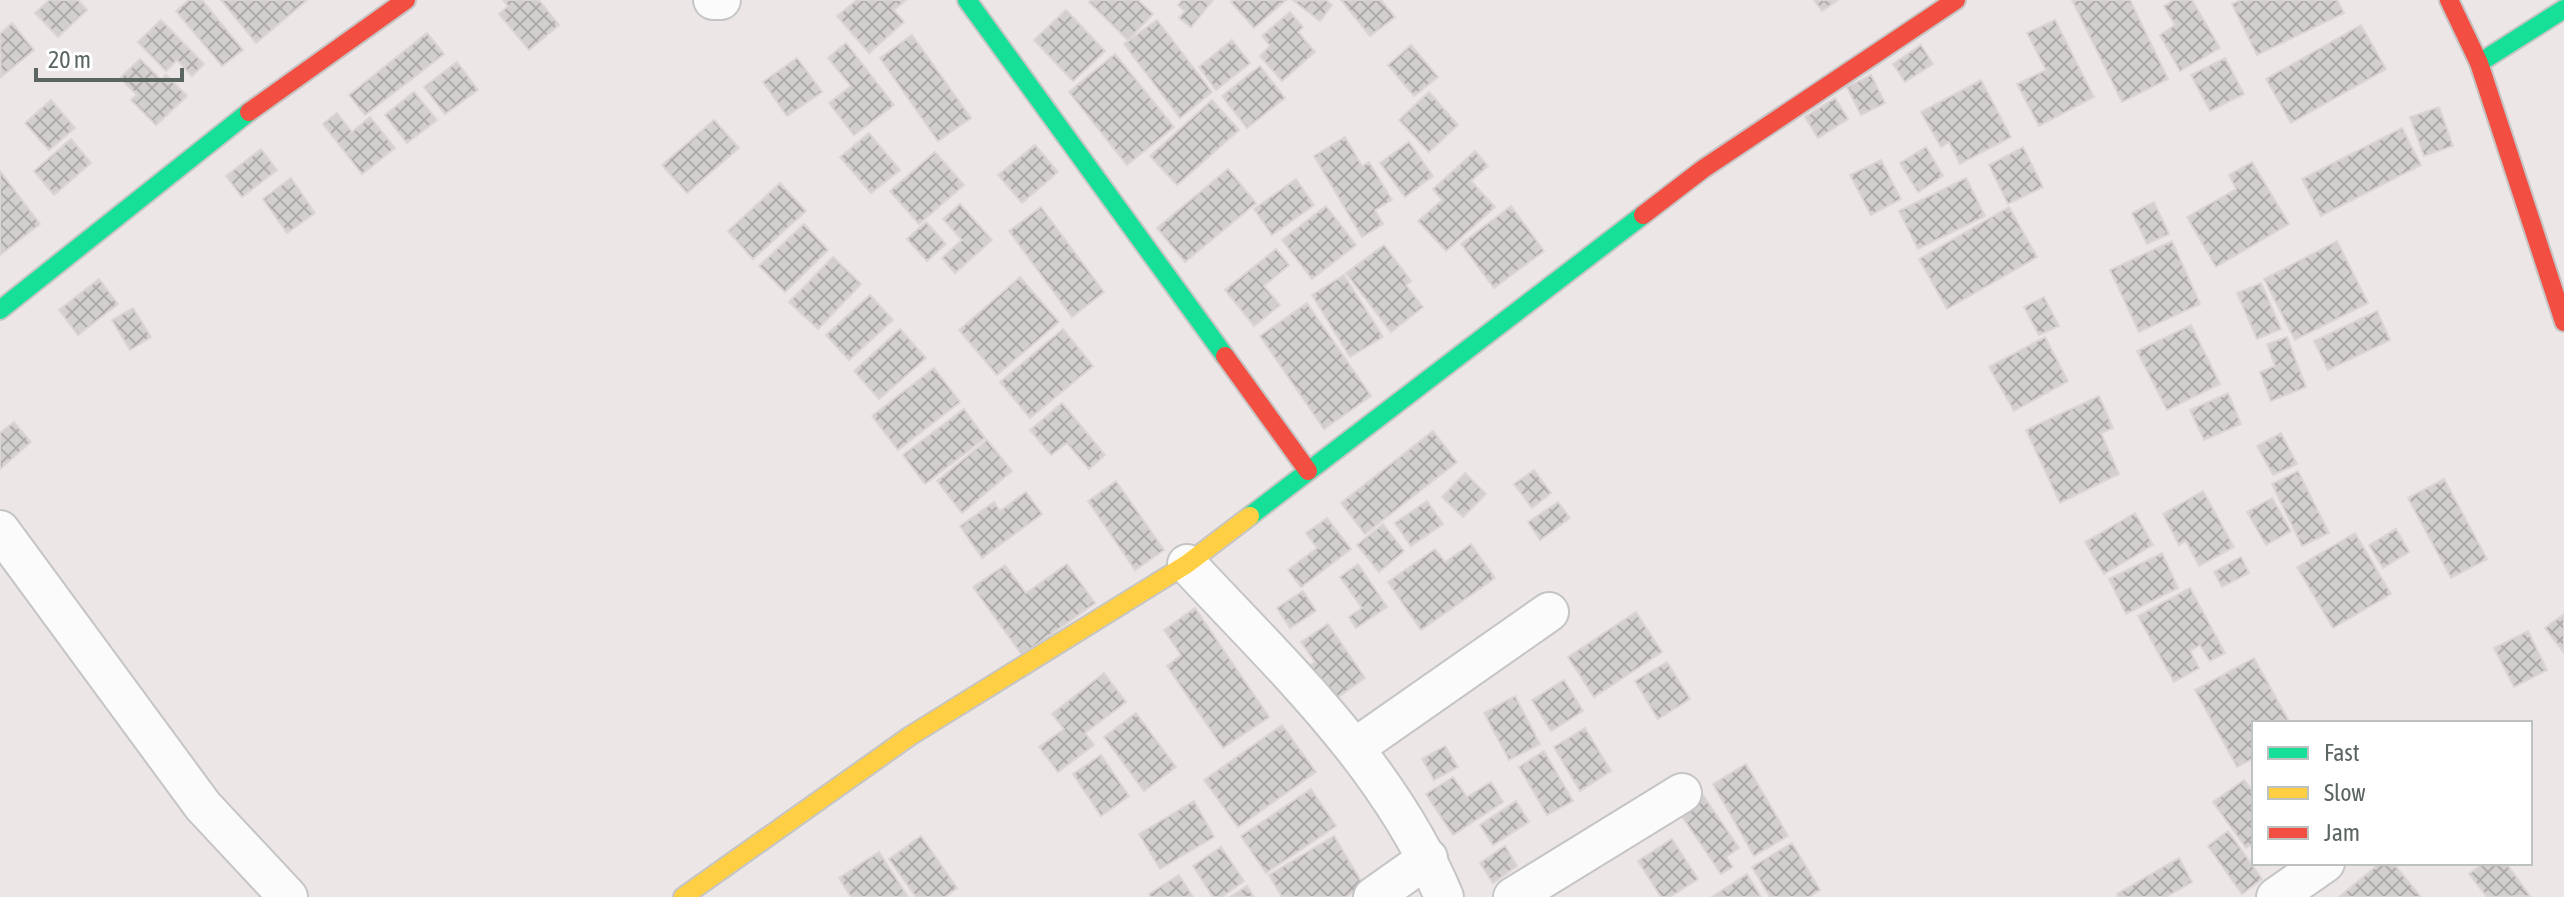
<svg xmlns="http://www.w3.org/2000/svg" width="2564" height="897" font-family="'Asap Condensed',sans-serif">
<defs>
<pattern id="building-cross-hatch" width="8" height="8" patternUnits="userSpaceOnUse" patternTransform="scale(2)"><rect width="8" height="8" fill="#d3cfce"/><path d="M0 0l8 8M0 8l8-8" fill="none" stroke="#aeacab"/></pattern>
</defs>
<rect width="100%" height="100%" fill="#ece6e6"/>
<!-- building -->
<g fill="url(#building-cross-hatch)" stroke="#dcd5d6" stroke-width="2">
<polygon points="49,0 78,0 87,10 58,37 35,13"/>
<polygon points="189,0 202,0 243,50 222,66 176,11"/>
<polygon points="221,0 307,0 256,43"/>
<polygon points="503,0 539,0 559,25 529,50 499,14 508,6"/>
<polygon points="857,0 906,0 894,10 904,22 869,53 837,16"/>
<polygon points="1091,0 1138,0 1153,14 1128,40 1089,2"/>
<polygon points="1182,0 1213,0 1191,27 1179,18 1185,11 1178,5"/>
<polygon points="1234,0 1286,0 1254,28 1231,2"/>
<polygon points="1326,0 1332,5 1320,21 1294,1"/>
<polygon points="1341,0 1381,0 1395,17 1370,36"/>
<polygon points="1814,0 1838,0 1822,11"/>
<polygon points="2072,0 2130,0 2168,79 2122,102"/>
<polygon points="2174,0 2192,0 2220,48 2180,71 2160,35 2175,25 2164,6"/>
<polygon points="2241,0 2337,0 2344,13 2257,55 2232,4"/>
<polygon points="1066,10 1105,51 1073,81 1034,40"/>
<polygon points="1290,12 1303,27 1298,32 1315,52 1282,81 1260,56 1270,46 1262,36"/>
<polygon points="161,20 204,64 192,76 177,60 166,71 138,42"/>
<polygon points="1157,20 1212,92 1180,118 1124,44"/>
<polygon points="2055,20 2094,97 2039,126 2017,84 2046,70 2027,33"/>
<polygon points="12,23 34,50 1,77 0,34"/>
<polygon points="2361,25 2386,69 2291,123 2266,79"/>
<polygon points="427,33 444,54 365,115 349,95"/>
<polygon points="912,35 971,118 938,141 880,58"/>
<polygon points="1232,40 1250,63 1216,90 1199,67"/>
<polygon points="846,43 894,105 854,135 829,103 851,86 828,58"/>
<polygon points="1411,45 1438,77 1414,96 1388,65"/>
<polygon points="1921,45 1933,64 1905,82 1893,64"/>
<polygon points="1115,54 1174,127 1127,165 1069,92"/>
<polygon points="797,58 822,92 787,116 763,82"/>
<polygon points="2225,58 2244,94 2210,111 2191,75"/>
<polygon points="140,59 161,80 166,75 187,96 156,125 131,100 137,95 120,78"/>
<polygon points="457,62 478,90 445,114 424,87"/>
<polygon points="1260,66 1285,98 1247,128 1222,96"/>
<polygon points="1871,75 1885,103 1861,115 1847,87"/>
<polygon points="1981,80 2011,137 1960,164 1949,142 1941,147 1921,112"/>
<polygon points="414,92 437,120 407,143 385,115"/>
<polygon points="1429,92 1458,125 1429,152 1399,120"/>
<polygon points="1835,98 1848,119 1818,138 1805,117"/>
<polygon points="51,100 75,128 49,150 25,123"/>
<polygon points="1212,100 1239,130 1177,185 1150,156"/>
<polygon points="2439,107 2453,146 2424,156 2410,117"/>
<polygon points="337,113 352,132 370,117 395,148 362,174 323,124"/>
<polygon points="714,120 739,148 687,193 662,165"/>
<polygon points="2402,128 2421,165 2321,216 2302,179"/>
<polygon points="869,133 900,170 871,193 840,157"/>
<polygon points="1345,137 1362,166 1369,162 1392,200 1375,210 1383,224 1362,237 1314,156"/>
<polygon points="71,139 91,163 54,195 34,171"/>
<polygon points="1409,142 1433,176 1405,197 1380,163"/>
<polygon points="1035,145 1058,172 1022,203 998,175"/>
<polygon points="1926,147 1943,176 1918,192 1900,163"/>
<polygon points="2023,147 2043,187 2008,204 1989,165"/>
<polygon points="261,149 277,170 242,197 226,176"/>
<polygon points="1475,151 1488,166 1471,181 1495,207 1446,251 1418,221 1442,200 1433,189"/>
<polygon points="935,152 964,185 919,224 890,191"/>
<polygon points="1881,160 1901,199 1871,215 1850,175"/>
<polygon points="2252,162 2289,224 2216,267 2187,217 2236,189 2229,175"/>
<polygon points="1228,169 1256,203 1185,262 1157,228"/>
<polygon points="0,171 40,224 0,255"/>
<polygon points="291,178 315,213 287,233 263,199"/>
<polygon points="1966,178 1985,216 1918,249 1899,211"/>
<polygon points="1296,179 1314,205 1272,235 1254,209"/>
<polygon points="780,183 806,211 753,259 728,231"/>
<polygon points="2154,202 2169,234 2147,244 2132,213"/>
<polygon points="960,204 992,240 955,273 942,258 962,240 943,219"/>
<polygon points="1326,206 1356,245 1312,279 1282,240"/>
<polygon points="1511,206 1544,251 1494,288 1461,244"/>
<polygon points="1041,207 1104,292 1072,317 1009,231"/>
<polygon points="2009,207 2037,257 1947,309 1919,259"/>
<polygon points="926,222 946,244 927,261 907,239"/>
<polygon points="804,224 828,250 785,292 759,266"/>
<polygon points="2172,241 2200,304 2139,332 2110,270"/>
<polygon points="2337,241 2368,303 2295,340 2264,279"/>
<polygon points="1384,245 1411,281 1406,285 1423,307 1391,332 1346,273"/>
<polygon points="1276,249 1289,265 1264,286 1280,305 1254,326 1225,290"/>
<polygon points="833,257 861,284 818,329 789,302"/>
<polygon points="1344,275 1383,337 1350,357 1312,295"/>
<polygon points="1020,277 1059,322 997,375 959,330"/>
<polygon points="99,279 118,304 78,335 59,310"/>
<polygon points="2261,283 2281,329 2257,339 2237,293"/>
<polygon points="870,295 893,320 849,360 826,335"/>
<polygon points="2044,297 2059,326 2039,335 2024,307"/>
<polygon points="1307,303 1371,396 1324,429 1260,336"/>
<polygon points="133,308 151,337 130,350 112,320"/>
<polygon points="2377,311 2390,340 2328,370 2314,341"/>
<polygon points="2191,325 2220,384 2167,410 2137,351"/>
<polygon points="900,329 926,358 879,399 854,371"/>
<polygon points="1063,329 1093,366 1030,418 1000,382"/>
<polygon points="2045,337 2068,381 2014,411 1989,367"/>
<polygon points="2287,337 2306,387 2271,401 2260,372 2275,366 2267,344"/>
<polygon points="934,368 960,402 898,450 872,416"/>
<polygon points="2228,393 2241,424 2204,440 2190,410"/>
<polygon points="2099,396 2113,428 2101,433 2119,474 2060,503 2026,430"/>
<polygon points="1062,403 1105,455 1089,469 1067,443 1051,455 1030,430"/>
<polygon points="964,409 985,438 925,484 903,455"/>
<polygon points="14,422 31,442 0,469 0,433"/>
<polygon points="1433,431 1457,462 1365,534 1341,503"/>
<polygon points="2281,433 2297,464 2273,475 2257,446"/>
<polygon points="987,440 1012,471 962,513 937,481"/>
<polygon points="1534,470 1551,493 1532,508 1514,484"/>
<polygon points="2298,471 2329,533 2302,546 2272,484"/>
<polygon points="1465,473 1486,494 1463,517 1442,497"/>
<polygon points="2444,479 2487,559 2451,578 2408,498"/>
<polygon points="1116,481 1164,550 1135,570 1088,501"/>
<polygon points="2203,491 2234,547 2199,566 2186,541 2179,545 2163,514"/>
<polygon points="1026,492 1042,514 982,558 960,526 994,502 1000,511"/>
<polygon points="2272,498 2291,531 2266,545 2247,512"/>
<polygon points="1427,501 1443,524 1411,546 1395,523"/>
<polygon points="1558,502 1570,518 1540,540 1528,522"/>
<polygon points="2135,513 2153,545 2104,574 2085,542"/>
<polygon points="1327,518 1351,549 1301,587 1288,570 1317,548 1306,533"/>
<polygon points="1383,524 1404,551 1379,572 1357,545"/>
<polygon points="2396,529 2409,552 2383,568 2369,545"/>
<polygon points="2355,533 2391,594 2333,628 2297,567"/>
<polygon points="1471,544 1495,578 1421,630 1388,582 1435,549 1445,562"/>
<polygon points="2162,553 2178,588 2126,614 2109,579"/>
<polygon points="2241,557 2249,573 2222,587 2214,572"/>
<polygon points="1067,564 1095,603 1022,655 973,587 1005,565 1026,593"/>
<polygon points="1358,564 1387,607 1356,628 1349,617 1362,608 1340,577"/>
<polygon points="2190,588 2225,653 2210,661 2200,645 2190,651 2199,668 2174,682 2138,616"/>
<polygon points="1303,591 1316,611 1290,628 1277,608"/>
<polygon points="1195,608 1269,717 1223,748 1167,666 1181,655 1164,630"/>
<polygon points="1636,612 1662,652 1594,697 1568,657"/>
<polygon points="2564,614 2564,653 2545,628"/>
<polygon points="1328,624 1365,678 1328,704 1304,669 1315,662 1301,642"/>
<polygon points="2528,631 2547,670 2514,687 2494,648"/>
<polygon points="2254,658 2290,723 2254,723 2254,758 2237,767 2195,690"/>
<polygon points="1667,662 1690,699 1658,719 1635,681"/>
<polygon points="1104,673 1126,702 1085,733 1094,745 1058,772 1039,747 1064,729 1052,714"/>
<polygon points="1564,680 1583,711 1551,731 1532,700"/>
<polygon points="1515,696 1540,744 1509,760 1484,713"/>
<polygon points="1136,713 1176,767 1144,791 1104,737"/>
<polygon points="1282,725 1316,772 1238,827 1204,780"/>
<polygon points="1585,728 1611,771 1580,791 1554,747"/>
<polygon points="1445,746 1458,767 1434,780 1422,759"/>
<polygon points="1544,751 1573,801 1547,815 1519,767"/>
<polygon points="1101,755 1129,796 1101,816 1073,774"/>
<polygon points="1746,764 1788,836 1754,856 1713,784"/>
<polygon points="1453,777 1467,797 1491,782 1503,802 1453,835 1426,794"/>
<polygon points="2244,780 2254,793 2254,843 2246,848 2213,802"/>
<polygon points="1311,789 1336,826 1266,873 1241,836"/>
<polygon points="1703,795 1739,848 1726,857 1733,867 1721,874 1679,812"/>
<polygon points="1194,801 1214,837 1160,869 1139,834"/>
<polygon points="1516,801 1529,822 1493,845 1480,825"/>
<polygon points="2228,831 2262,879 2242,894 2208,846"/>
<polygon points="921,836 957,888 945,897 916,897 889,859"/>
<polygon points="1334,836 1364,886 1346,897 1282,897 1269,875"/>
<polygon points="1672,839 1698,879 1670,897 1661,897 1638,861"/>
<polygon points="1792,843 1820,890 1809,897 1770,897 1752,867"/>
<polygon points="1505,846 1517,866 1493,883 1480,863"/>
<polygon points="1221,847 1244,881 1222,897 1213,897 1193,866"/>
<polygon points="879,852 908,897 851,897 839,878"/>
<polygon points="2179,858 2192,882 2166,897 2118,897 2117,894"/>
<polygon points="2380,863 2393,863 2421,897 2339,897"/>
<polygon points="2484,863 2506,863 2530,896 2487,897 2469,874"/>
<polygon points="1747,874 1761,897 1712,897"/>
<polygon points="1179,875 1193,897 1151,897 1149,894"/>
<polygon points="1247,886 1254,897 1230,897"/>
</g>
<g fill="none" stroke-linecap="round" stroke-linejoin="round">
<!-- street casing -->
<g stroke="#c6c5c5" stroke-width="42">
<g id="street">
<polyline points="713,0 721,0"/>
<polyline points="0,530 203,806 288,897"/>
<path d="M1187 564C1283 667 1389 765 1444 897"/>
<polyline points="1356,747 1549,612"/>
<polyline points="1373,897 1428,858"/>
<polyline points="1513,897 1682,793"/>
<polyline points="2276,897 2325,863"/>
</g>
</g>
<!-- fast casing -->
<g stroke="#c6c5c5" stroke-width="22">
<g id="fast">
<polyline points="967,0 1225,356"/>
<polyline points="2479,63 2564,9"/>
<polyline points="0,310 249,112"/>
<polyline points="1250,516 1643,215"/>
</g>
</g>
<!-- slow casing -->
<g stroke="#c6c5c5" stroke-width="22">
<polyline id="slow" points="683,897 910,736 1187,564 1250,516"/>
</g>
<!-- jam casing -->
<g stroke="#c6c5c5" stroke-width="22">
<g id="jam">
<polyline points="2449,0 2479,63 2564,322"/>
<polyline points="249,112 406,0"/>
<polyline points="1643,215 1703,169 1956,0"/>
<polyline points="1225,356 1308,471"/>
</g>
</g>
<!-- street -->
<use href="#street" stroke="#fcfbfb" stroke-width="38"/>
<!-- fast -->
<use href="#fast" stroke="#16e098" stroke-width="18"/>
<!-- slow -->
<use href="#slow" stroke="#ffcf43" stroke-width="18"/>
<!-- jam -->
<use href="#jam" stroke="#f24e42" stroke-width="18"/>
</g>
<!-- legend -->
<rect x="2252" y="721" width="280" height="144" fill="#ffffff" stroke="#bdc1c0" stroke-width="2"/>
<rect x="2268" y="747" width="40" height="12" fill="#16e098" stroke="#bdc1c0" stroke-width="2"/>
<text x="2324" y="761" font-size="24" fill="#5b6562">Fast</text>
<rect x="2268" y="787" width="40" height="12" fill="#ffcf43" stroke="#bdc1c0" stroke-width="2"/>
<text x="2324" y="801" font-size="24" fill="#5b6562">Slow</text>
<rect x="2268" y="827" width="40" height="12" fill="#f24e42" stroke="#bdc1c0" stroke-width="2"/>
<text x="2324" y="841" font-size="24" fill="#5b6562">Jam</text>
<!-- scale -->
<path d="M36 68v12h146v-12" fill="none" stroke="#5b6562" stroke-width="4"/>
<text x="48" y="68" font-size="24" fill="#5b6562" stroke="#ffffff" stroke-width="6" paint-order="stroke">20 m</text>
</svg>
